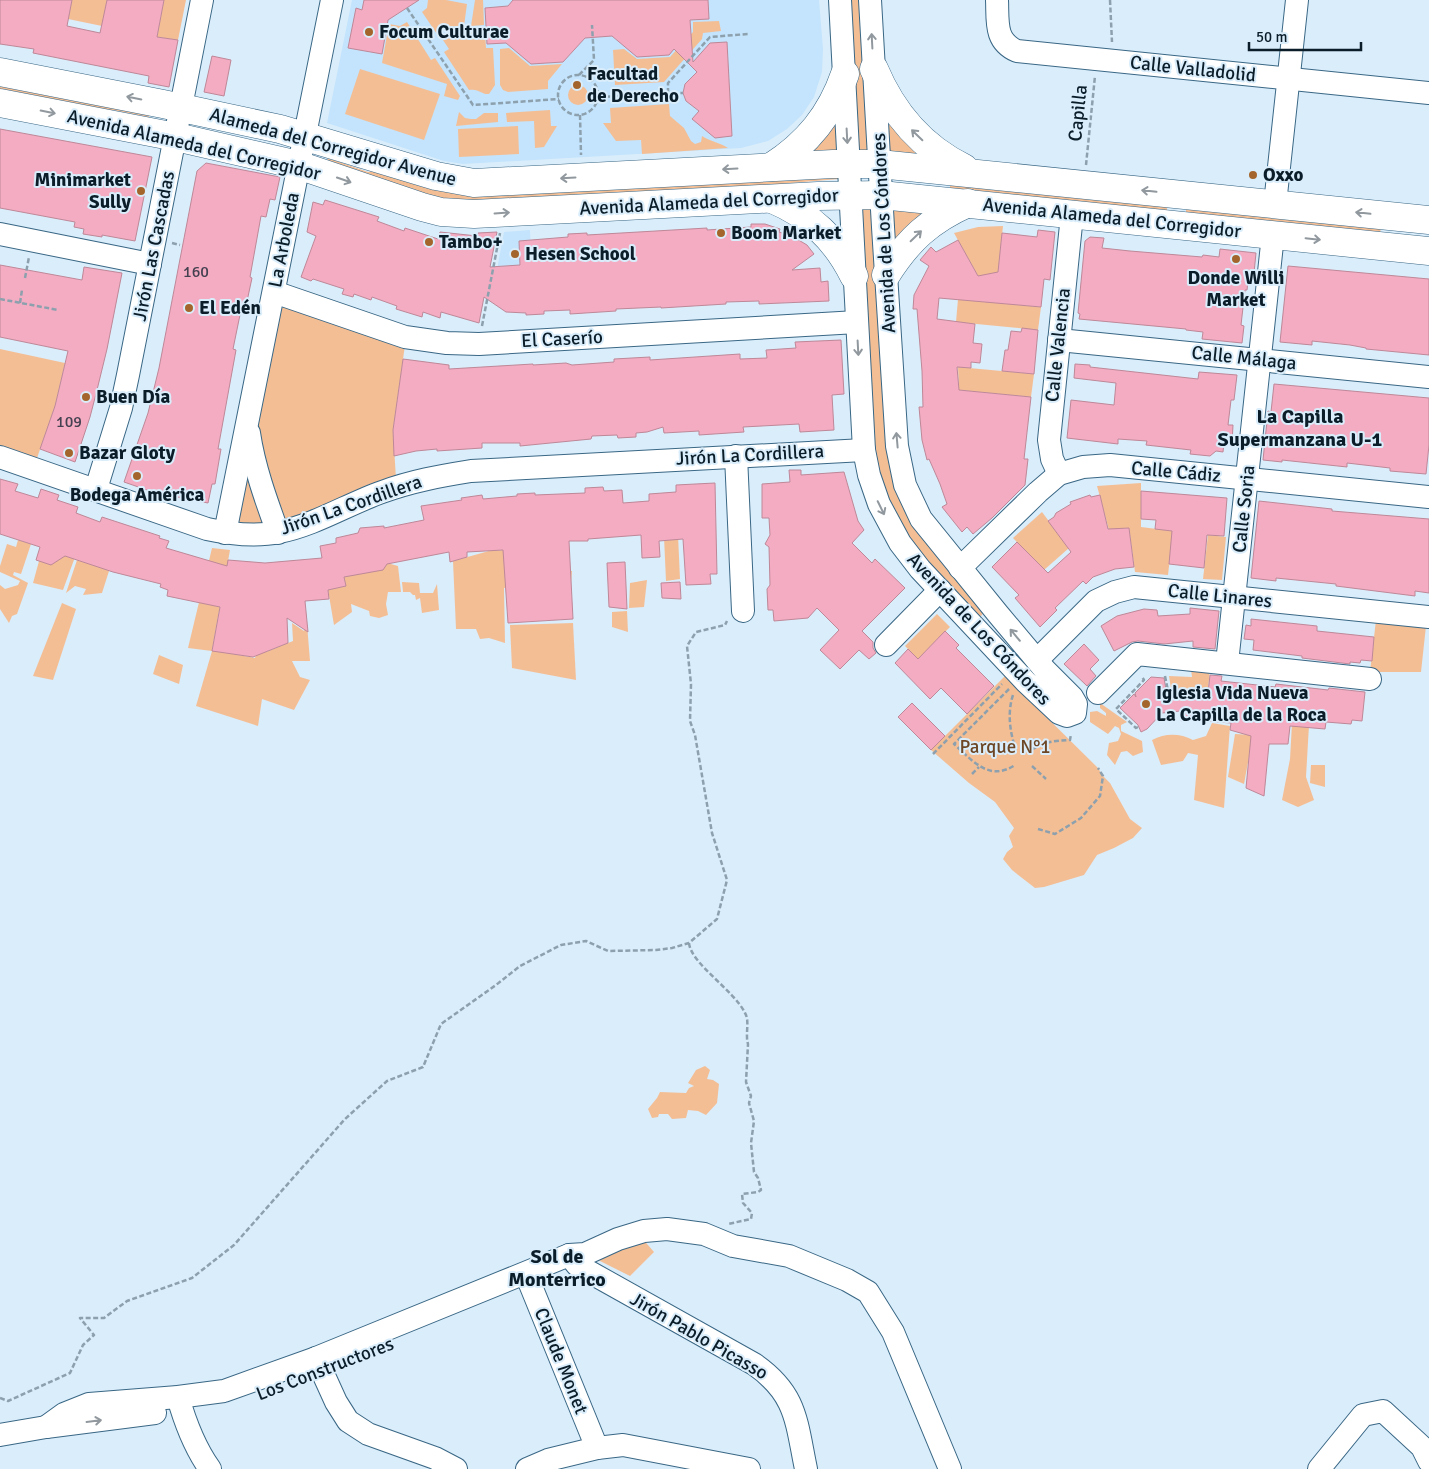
<svg xmlns="http://www.w3.org/2000/svg" width="1429" height="1469" font-family="Signika,sans-serif">
<rect width="100%" height="100%" fill="#daedfb"/>
<!-- built -->
<g fill="#c3e4fc">
<polygon points="352,0 819,0 823,49 822,72 814,97 802,115 787,129 768,141 741,148 463,164 444,161 327,123"/>
<polygon points="530,230 532,278 495,280 504,232"/>
</g>
<!-- green -->
<g fill="#f4be95">
<polygon points="72,0 107,0 102,26 68,19"/>
<polygon points="164,0 186,0 178,40 157,37"/>
<polygon points="428,0 446,0 467,4 464,26 447,27 437,34 422,12 427,8"/>
<polygon points="475,0 483,0 484,25 471,26"/>
<polygon points="847,0 863,0 868,151 858,150"/>
<polygon points="719,21 721,31 703,33 702,39 664,82 615,85 613,50 624,49 637,59 670,57 693,32 693,22"/>
<polygon points="407,22 431,60 435,58 460,96 458,100 444,96 447,84 382,63 389,24 400,26"/>
<path d="M485 31 486 48H493L495 85 489 94C482 95 479 88 469 90L444 52 449 49 441 37 448 33Z"/>
<polygon points="509,48 530,66 562,64 548,81 548,89 508,92 503,90 500,85 500,49"/>
<polygon points="360,69 440,94 424,140 345,114"/>
<polygon points="0,81 151,109 149,117 113,110 97,115 0,96"/>
<circle cx="578" cy="95" r="10"/>
<path d="M669 104 670 116 684 128 691 141 695 144 701 142 702 136C711 142 719 142 728 148L642 154 641 140 616 141 603 123H611L610 108Z"/>
<polygon points="550,110 551,126 557,126 544,147 535,148 534,121 507,122 506,113"/>
<polygon points="885,110 938,160 890,156"/>
<polygon points="459,112 465,118 471,119 476,119 484,113 498,113 498,122 456,126"/>
<polygon points="836,116 840,150 803,157"/>
<polygon points="518,126 519,154 459,157 458,129"/>
<polygon points="328,158 368,172 383,169 833,171 839,179 791,183 788,185 469,207 325,167"/>
<polygon points="950,183 1167,205 1167,211 950,190"/>
<polygon points="872,204 888,437 984,612 981,616 977,615 933,571 897,522 874,460 861,206"/>
<polygon points="891,206 931,207 895,249"/>
<polygon points="1186,208 1381,227 1380,233 1186,213"/>
<polygon points="1003,226 998,274 978,276 954,233 978,227"/>
<polygon points="958,299 1041,307 1038,330 956,322"/>
<polygon points="288,305 405,345 393,430 396,479 290,522 281,517 259,449 259,412 280,309"/>
<polygon points="0,349 65,363 55,406 36,461 0,449"/>
<polygon points="958,367 1034,374 1031,397 959,390"/>
<polygon points="247,463 266,523 237,524"/>
<polygon points="1141,483 1141,527 1173,531 1168,575 1135,572 1129,528 1109,530 1097,486"/>
<polygon points="1042,512 1069,548 1044,570 1013,538"/>
<polygon points="678,535 680,579 666,581 664,537"/>
<polygon points="1208,535 1226,537 1222,580 1203,579"/>
<polygon points="18,540 31,544 21,574 14,572 13,575 28,583 17,614 12,616 9,623 0,609 0,585 5,589 18,585 20,581 0,572 0,566 7,544 16,547"/>
<polygon points="66,544 75,557 63,590 33,583 39,561"/>
<polygon points="212,548 230,550 212,650 255,658 261,640 266,640 266,652 293,641 292,623 304,631 307,624 310,661 292,661 300,677 310,680 294,710 262,699 258,726 196,706 212,651 188,648"/>
<polygon points="506,550 560,569 572,571 571,583 504,588 505,643 489,638 480,639 476,629 456,629 453,561 489,551"/>
<polygon points="77,560 86,563 88,561 109,571 102,593 83,595 86,589 75,586 66,593"/>
<polygon points="387,563 398,566 401,592 388,592 386,604 388,615 379,618 370,616 369,611 351,604 352,612 334,625 328,590 346,586 344,577 379,568 380,571"/>
<polygon points="647,580 644,607 629,608 630,583"/>
<polygon points="402,582 419,583 420,593 433,593 437,584 439,610 422,613 420,598 416,600 415,595 413,595 410,592 403,592"/>
<polygon points="62,603 76,609 53,680 33,676"/>
<polygon points="627,611 628,632 612,627 612,612"/>
<polygon points="937,614 950,627 918,659 905,646"/>
<polygon points="1376,620 1426,626 1421,672 1370,672"/>
<polygon points="573,623 576,680 512,668 510,625"/>
<polygon points="159,655 183,665 179,684 153,674"/>
<polygon points="1191,669 1210,670 1205,718 1200,717 1195,694 1172,695 1169,676 1192,677"/>
<polygon points="1005,676 1098,768 1103,776 1110,783 1130,819 1142,828 1133,838 1114,848 1097,855 1084,875 1044,887 1035,888 1012,870 1003,859 1007,852 1013,847 1009,836 1014,828 995,802 969,783 931,750"/>
<polygon points="1100,703 1127,722 1121,725 1121,731 1142,741 1143,752 1133,756 1127,751 1121,752 1115,765 1107,755 1109,743 1118,741 1121,734 1119,728 1115,726 1108,734 1090,722 1090,712 1097,711 1106,716 1106,713 1100,708"/>
<path d="M1212 723 1230 726 1224 808 1194 800 1198 755 1188 753 1183 761 1161 765 1152 740C1165 733 1180 733 1193 740L1206 736Z"/>
<polygon points="1292,723 1309,725 1306,777 1314,800 1298,807 1282,800 1290,759"/>
<polygon points="1235,734 1253,735 1244,784 1228,777"/>
<polygon points="1311,765 1325,765 1325,787 1310,783"/>
<polygon points="705,1066 710,1070 707,1079 713,1080 719,1084 717,1103 706,1115 698,1111 688,1110 686,1118 672,1119 668,1114 659,1114 658,1117 652,1118 648,1109 657,1098 660,1092 686,1093 689,1088 694,1086 688,1083 696,1070"/>
<polygon points="641,1237 654,1252 630,1276 592,1257"/>
</g>
<!-- building -->
<g fill="#f4acc3" stroke="#be8898">
<polygon points="0,0 72,0 67,26 100,33 107,0 164,0 157,37 178,40 169,87 148,83 149,76 33,53 34,49 0,44"/>
<polygon points="364,0 419,0 388,20 382,54 348,48 356,8 362,10"/>
<polygon points="513,0 708,0 709,19 690,20 693,62 710,43 727,42 732,136 715,138 692,119 699,111 686,101 683,93 685,84 697,72 674,49 669,55 637,57 612,36 585,38 563,62 531,64 506,43 487,44 485,8 508,6"/>
<polygon points="212,56 231,60 224,96 204,92"/>
<polygon points="0,129 152,157 135,241 102,235 102,237 83,234 84,229 74,227 75,222 0,208"/>
<polygon points="206,163 280,177 275,200 270,199 266,217 261,216 250,277 252,278 246,306 242,305 233,349 236,350 218,449 221,449 215,484 212,484 208,503 171,496 170,498 124,482 148,413 159,368 197,171"/>
<polygon points="325,200 379,217 377,221 404,231 405,228 438,239 440,232 477,236 478,233 497,232 490,267 520,265 519,241 568,237 568,234 587,233 587,235 707,228 707,230 751,227 751,224 765,224 780,229 779,232 790,235 807,245 814,254 792,270 820,268 821,282 828,281 829,301 759,304 759,301 726,302 726,304 661,308 661,307 616,309 616,311 570,314 570,310 544,311 544,314 526,315 526,313 506,312 484,297 479,323 441,312 440,318 423,312 422,317 396,309 397,306 372,297 371,300 354,294 353,297 342,294 344,289 313,279 311,281 301,277 316,236 307,232 313,202 323,205"/>
<polygon points="1038,230 1055,232 1050,280 1044,279 1041,307 939,298 937,319 975,324 973,343 982,344 980,363 971,362 971,368 957,367 959,390 1031,397 1024,459 1028,459 1025,485 992,518 973,534 967,527 962,532 942,507 947,504 940,484 929,459 927,460 922,440 919,407 923,407 922,371 917,309 913,309 914,295 929,266 920,260 931,247 936,252 958,240 978,276 998,272 1002,233 1037,237"/>
<polygon points="1090,237 1104,238 1102,248 1130,251 1202,257 1203,255 1219,257 1220,249 1256,253 1254,273 1249,272 1247,290 1245,290 1241,325 1244,326 1242,343 1202,339 1203,332 1186,330 1186,329 1079,319 1080,314 1078,313 1085,241"/>
<polygon points="0,265 82,280 84,267 122,273 107,349 96,394 90,417 75,462 40,449 55,406 68,351 0,337"/>
<polygon points="1288,266 1429,279 1429,355 1366,349 1366,348 1350,345 1312,341 1312,345 1280,342"/>
<polygon points="1022,328 1038,330 1034,374 1002,371 1005,350 1008,350 1011,331 1021,332"/>
<polygon points="841,340 844,394 832,395 834,430 800,432 799,424 743,427 744,432 699,435 699,431 664,433 663,427 647,432 636,433 636,437 618,438 617,435 592,436 591,439 520,446 520,443 482,443 482,448 437,451 437,449 416,451 394,456 393,430 403,359 449,365 449,369 533,364 533,365 566,363 572,365 614,362 614,359 650,357 650,360 740,354 740,359 767,358 766,350 796,348 795,342"/>
<polygon points="1075,364 1090,365 1090,367 1198,379 1199,372 1237,375 1234,400 1231,400 1228,425 1233,425 1232,443 1224,442 1223,452 1216,451 1210,456 1190,454 1191,450 1146,445 1147,441 1118,439 1118,444 1067,438 1071,400 1114,405 1116,383 1074,378"/>
<polygon points="1274,384 1429,398 1429,445 1426,474 1390,471 1390,468 1347,463 1347,467 1282,460 1282,462 1263,460 1268,411 1271,412"/>
<polygon points="789,470 801,470 801,475 844,472 858,521 864,530 852,543 872,563 875,559 905,588 862,631 873,642 873,648 876,653 869,659 859,650 840,669 820,650 839,630 817,608 808,618 774,621 773,610 768,610 767,589 770,585 769,547 765,544 770,535 769,518 762,518 762,484 790,482"/>
<polygon points="0,479 18,484 15,491 38,498 41,489 59,495 57,500 78,507 76,513 100,522 102,517 160,536 159,538 169,541 166,548 227,566 228,560 265,563 322,558 320,546 336,543 336,538 358,533 360,528 384,526 384,528 424,520 421,506 462,500 461,498 482,495 483,499 517,496 517,494 535,493 535,495 585,493 585,488 603,487 604,491 622,490 623,503 649,501 649,494 676,492 676,485 715,483 717,574 710,574 711,584 686,585 683,539 659,541 660,557 642,558 641,535 588,539 588,541 569,541 573,619 508,623 503,550 467,552 467,557 450,562 449,552 387,564 383,570 344,577 346,586 328,590 329,599 305,601 308,632 287,618 288,643 253,657 212,651 220,607 167,596 168,590 160,587 161,584 113,572 65,556 51,565 36,560 40,547 0,534"/>
<polygon points="1141,491 1227,498 1224,536 1207,535 1204,568 1169,564 1172,531 1155,529 1156,520 1141,519"/>
<polygon points="1090,495 1091,497 1100,495 1108,529 1129,528 1134,567 1115,569 1093,577 1086,584 1083,581 1055,608 1057,610 1040,627 1015,598 1019,595 992,567 1017,542 1048,573 1071,552 1048,521 1054,517 1056,513 1071,504 1070,502"/>
<polygon points="1259,501 1332,509 1332,511 1429,519 1429,593 1415,591 1415,596 1336,586 1336,584 1276,578 1276,581 1251,578"/>
<polygon points="625,562 627,609 609,607 607,563"/>
<polygon points="680,582 681,599 662,598 661,583"/>
<polygon points="1190,608 1219,611 1215,649 1193,647 1193,641 1164,644 1138,641 1132,642 1114,651 1101,626 1117,616 1144,609 1157,610 1158,616 1190,614"/>
<polygon points="1251,619 1317,626 1317,631 1374,637 1372,661 1361,660 1360,663 1350,662 1350,664 1302,658 1302,656 1253,650 1254,640 1244,639 1246,625 1251,626"/>
<polygon points="945,631 959,645 956,648 994,686 967,714 941,688 930,699 895,663 908,649 918,659"/>
<polygon points="1084,644 1099,660 1090,669 1096,676 1087,686 1064,664"/>
<polygon points="1210,675 1222,676 1221,681 1275,687 1276,684 1328,690 1329,688 1365,692 1362,721 1352,720 1351,724 1326,722 1325,729 1290,726 1288,744 1269,744 1264,796 1246,788 1251,736 1230,730 1231,723 1205,721 1205,718 1181,721 1180,711 1162,713 1147,729 1141,732 1138,725 1120,708 1134,694 1136,697 1135,693 1151,677 1164,678 1167,695 1208,693"/>
<polygon points="912,703 945,736 931,750 898,717"/>
</g>
<g fill="none" stroke-linecap="round" stroke-linejoin="round">
<!-- minor casing -->
<g stroke="#396785" stroke-width="24">
<g id="minor">
<polyline points="840,0 864,450 869,475 879,504 900,543 920,569 1026,682 1059,713 1067,716 1075,713 1076,704 1072,697 1045,670 998,614 921,519 905,485 897,446 883,227 870,0"/>
<path d="M997 0C998 21 994 41 1017 51L1429 93"/>
<polyline points="1275,204 1297,0"/>
<polyline points="0,234 150,264"/>
<polyline points="274,292 405,337 447,343 479,344 857,322"/>
<polyline points="1059,340 1429,377"/>
<path d="M249 433C254 467 266 500 278 533"/>
<polyline points="736,456 743,611"/>
<path d="M0 457 207 529C230 534 256 537 279 532 315 525 348 504 382 492 412 481 440 476 471 471L864 450"/>
<polyline points="1059,474 1052,459 1049,440 1072,215"/>
<polyline points="96,489 121,408 128,375 202,0"/>
<polyline points="225,533 332,0"/>
<polyline points="960,568 1038,492 1059,474 1083,467 1110,465 1429,497"/>
<polyline points="886,645 940,590"/>
<polyline points="1037,660 1096,601 1115,592 1134,587 1429,617"/>
<polyline points="1227,663 1273,235"/>
<polyline points="1098,693 1137,654 1370,679"/>
<path d="M569 1255 577 1265 754 1364C797 1394 796 1421 806 1469"/>
<polyline points="526,1274 597,1448"/>
<polyline points="316,1358 336,1402 348,1421 368,1434 435,1458 456,1469"/>
<path d="M178 1397C185 1422 195 1448 210 1469"/>
<polyline points="46,1427 64,1414 89,1404 178,1397 224,1391 316,1358 569,1255 585,1254 618,1239 644,1231 667,1229 704,1234 733,1246 789,1256 847,1280 868,1292 893,1332 950,1469"/>
<polyline points="0,1435 46,1427 155,1413"/>
<polyline points="527,1469 548,1460 597,1448 623,1445 749,1469"/>
<polyline points="1319,1469 1363,1415 1383,1411 1422,1447 1429,1461"/>
</g>
</g>
<!-- major casing -->
<g stroke="#396785" stroke-width="29">
<g id="major">
<path d="M874 69C892 112 921 147 964 168"/>
<polyline points="0,72 163,104 280,129 436,176 474,183 833,164 879,164 1429,220"/>
<polyline points="0,103 176,137 298,165 422,207 441,212 474,214 818,196 881,195 1429,251"/>
<path d="M771 167C807 144 831 115 845 74"/>
<path d="M772 199C810 215 836 239 854 276"/>
<path d="M886 275C908 240 930 220 968 203"/>
</g>
</g>
<!-- path -->
<g stroke="#8da0ad" stroke-width="2.5" stroke-dasharray="5 2.5" stroke-linecap="butt">
<polyline points="1110,0 1112,42"/>
<polyline points="407,8 473,105 559,99"/>
<polyline points="579,75 594,60 592,25"/>
<circle cx="578" cy="95" r="20"/>
<polyline points="668,93 668,83 710,37 748,34"/>
<polyline points="598,97 683,93"/>
<polyline points="580,115 581,155"/>
<polyline points="1086,165 1095,76"/>
<polyline points="172,243 180,245"/>
<polyline points="25,278 29,257"/>
<polyline points="0,299 58,310"/>
<polyline points="20,303 22,290"/>
<polyline points="482,326 500,233"/>
<polyline points="1165,676 1169,696"/>
<path d="M1009 689 954 744C973 761 989 782 1015 765"/>
<path d="M1013 695C1007 713 1010 733 1016 750"/>
<polyline points="1138,727 1136,728 1116,709 1144,680 1142,677"/>
<path d="M1033 749C1045 741 1056 741 1070 740L1071 734"/>
<polyline points="933,754 1002,684"/>
<polyline points="1032,766 1046,779"/>
<polyline points="972,774 979,767"/>
<polyline points="1038,829 1055,834 1081,818 1100,796 1103,776 1098,768"/>
<path d="M689 943C691 964 734 990 745 1013 750 1021 745 1034 748 1044L746 1082 751 1096 749 1103 754 1121 751 1143 754 1172 758 1178 761 1190 758 1192 742 1194 743 1203 752 1213 751 1219 728 1224"/>
<polyline points="0,1398 8,1401 70,1373 83,1345 94,1335 80,1318 104,1318 127,1301 192,1278 234,1245 345,1119 387,1081 423,1067 441,1024 496,985 520,966 561,945 586,941 608,951 656,950 672,948 689,943 717,919 727,880 712,833 695,735 690,721 691,684 687,646 696,632 725,625 727,621"/>
</g>
<!-- minor -->
<use href="#minor" stroke="#fff" stroke-width="22"/>
<!-- major -->
<use href="#major" stroke="#fff" stroke-width="28"/>
</g>
<!-- one-way arrows -->
<defs><path id="oneway-shaft" d="M-6 0H5M1.5-3L5.5 0L1.5 3" fill="none" stroke-width="1.6" stroke-linecap="round" stroke-linejoin="round" transform="scale(1.25)"/></defs>
<g stroke="#91999f">
<use href="#oneway-shaft" transform="translate(872 41) rotate(-93)"/>
<use href="#oneway-shaft" transform="translate(134 98) rotate(-169)"/>
<use href="#oneway-shaft" transform="translate(48 112) rotate(11)"/>
<use href="#oneway-shaft" transform="translate(917 135) rotate(-136)"/>
<use href="#oneway-shaft" transform="translate(847 136) rotate(87)"/>
<use href="#oneway-shaft" transform="translate(730 169) rotate(177)"/>
<use href="#oneway-shaft" transform="translate(568 178) rotate(177)"/>
<use href="#oneway-shaft" transform="translate(344 180) rotate(19)"/>
<use href="#oneway-shaft" transform="translate(1149 191) rotate(-174)"/>
<use href="#oneway-shaft" transform="translate(502 213) rotate(-4)"/>
<use href="#oneway-shaft" transform="translate(1363 213) rotate(-174)"/>
<use href="#oneway-shaft" transform="translate(916 236) rotate(-44)"/>
<use href="#oneway-shaft" transform="translate(1313 239) rotate(6)"/>
<use href="#oneway-shaft" transform="translate(858 348) rotate(87)"/>
<use href="#oneway-shaft" transform="translate(897 440) rotate(-95)"/>
<use href="#oneway-shaft" transform="translate(881 508) rotate(64)"/>
<use href="#oneway-shaft" transform="translate(1015 635) rotate(-130)"/>
<use href="#oneway-shaft" transform="translate(94 1421) rotate(-7)"/>
</g>
<!-- markers -->
<g fill="#a4652d" stroke="#daedfb" stroke-width="2">
<circle cx="369" cy="32" r="5"/>
<circle cx="577" cy="85" r="5"/>
<circle cx="1253" cy="175" r="5"/>
<circle cx="141" cy="191" r="5"/>
<circle cx="721" cy="233" r="5"/>
<circle cx="429" cy="242" r="5"/>
<circle cx="515" cy="254" r="5"/>
<circle cx="1236" cy="259" r="5"/>
<circle cx="189" cy="308" r="5"/>
<circle cx="86" cy="397" r="5"/>
<circle cx="69" cy="453" r="5"/>
<circle cx="137" cy="476" r="5"/>
<circle cx="1146" cy="704" r="5"/>
</g>
<g text-anchor="middle" dominant-baseline="central" stroke-width="4" stroke-linejoin="round" paint-order="stroke">
<!-- number labels -->
<g font-size="16" fill="#444150">
<text x="196" y="272">160</text>
<text x="69" y="422">109</text>
</g>
<!-- poi labels -->
<g font-size="19" font-weight="bold" fill="#0a1d29" stroke="#daedfb" text-anchor="start">
<text x="379" y="32">Focum Culturae</text>
<text x="587" y="74">Facultad<tspan x="587" dy="22">de Derecho</tspan></text>
<text x="1263" y="175">Oxxo</text>
<text x="131" y="180" text-anchor="end">Minimarket<tspan x="131" dy="22">Sully</tspan></text>
<text x="731" y="233">Boom Market</text>
<text x="439" y="242">Tambo+</text>
<text x="525" y="254">Hesen School</text>
<text x="1236" y="278" text-anchor="middle">Donde Willi<tspan x="1236" dy="22">Market</tspan></text>
<text x="199" y="308">El Edén</text>
<text x="96" y="397">Buen Día</text>
<text x="79" y="453">Bazar Gloty</text>
<text x="137" y="495" text-anchor="middle">Bodega América</text>
<text x="1156" y="693">Iglesia Vida Nueva<tspan x="1156" dy="22">La Capilla de la Roca</tspan></text>
</g>
<!-- street labels -->
<g font-size="19" fill="#0a1d29" stroke="#daedfb">
<text transform="translate(1193 69) rotate(6)">Calle Valladolid</text>
<text transform="translate(1078 113) rotate(-84)">Capilla</text>
<text transform="translate(194 145) rotate(13)">Avenida Alameda del Corregidor</text>
<text transform="translate(333 147) rotate(15)">Alameda del Corregidor Avenue</text>
<text transform="translate(709 202) rotate(-3)">Avenida Alameda del Corregidor</text>
<text transform="translate(1112 218) rotate(6)">Avenida Alameda del Corregidor</text>
<text transform="translate(884 233) rotate(-93)">Avenida de Los Cóndores</text>
<text transform="translate(284 240) rotate(-79)">La Arboleda</text>
<text transform="translate(154 246) rotate(-79)">Jirón Las Cascadas</text>
<text transform="translate(562 339) rotate(-3)">El Caserío</text>
<text transform="translate(1058 345) rotate(-84)">Calle Valencia</text>
<text transform="translate(1244 358) rotate(6)">Calle Málaga</text>
<text transform="translate(750 455) rotate(-3)">Jirón La Cordillera</text>
<text transform="translate(1176 472) rotate(5)">Calle Cádiz</text>
<text transform="translate(351 505) rotate(-19)">Jirón La Cordillera</text>
<text transform="translate(1244 509) rotate(-84)">Calle Soria</text>
<text transform="translate(1220 596) rotate(6)">Calle Linares</text>
<text transform="translate(979 629) rotate(47)">Avenida de Los Cóndores</text>
<text transform="translate(699 1336) rotate(30)">Jirón Pablo Picasso</text>
<text transform="translate(561 1361) rotate(68)">Claude Monet</text>
<text transform="translate(325 1369) rotate(-21)">Los Constructores</text>
</g>
<!-- park labels -->
<g font-size="19" fill="#6c4625" stroke="#daedfb">
<text x="1005" y="747">Parque N°1</text>
</g>
<!-- neighbourhood labels -->
<g font-size="20" font-weight="bold" fill="#0a1d29" stroke="#daedfb">
<text x="1300" y="416">La Capilla<tspan x="1300" dy="23">Supermanzana U-1</tspan></text>
<text x="557" y="1256">Sol de<tspan x="557" dy="23">Monterrico</tspan></text>
</g>
</g>
<!-- scale -->
<path d="M1249 42v8h112v-8" fill="none" stroke="#0a1d29" stroke-width="2.5"/>
<text x="1256" y="42" font-size="15" fill="#0a1d29" stroke="#daedfb" stroke-width="4" paint-order="stroke">50 m</text>
</svg>
